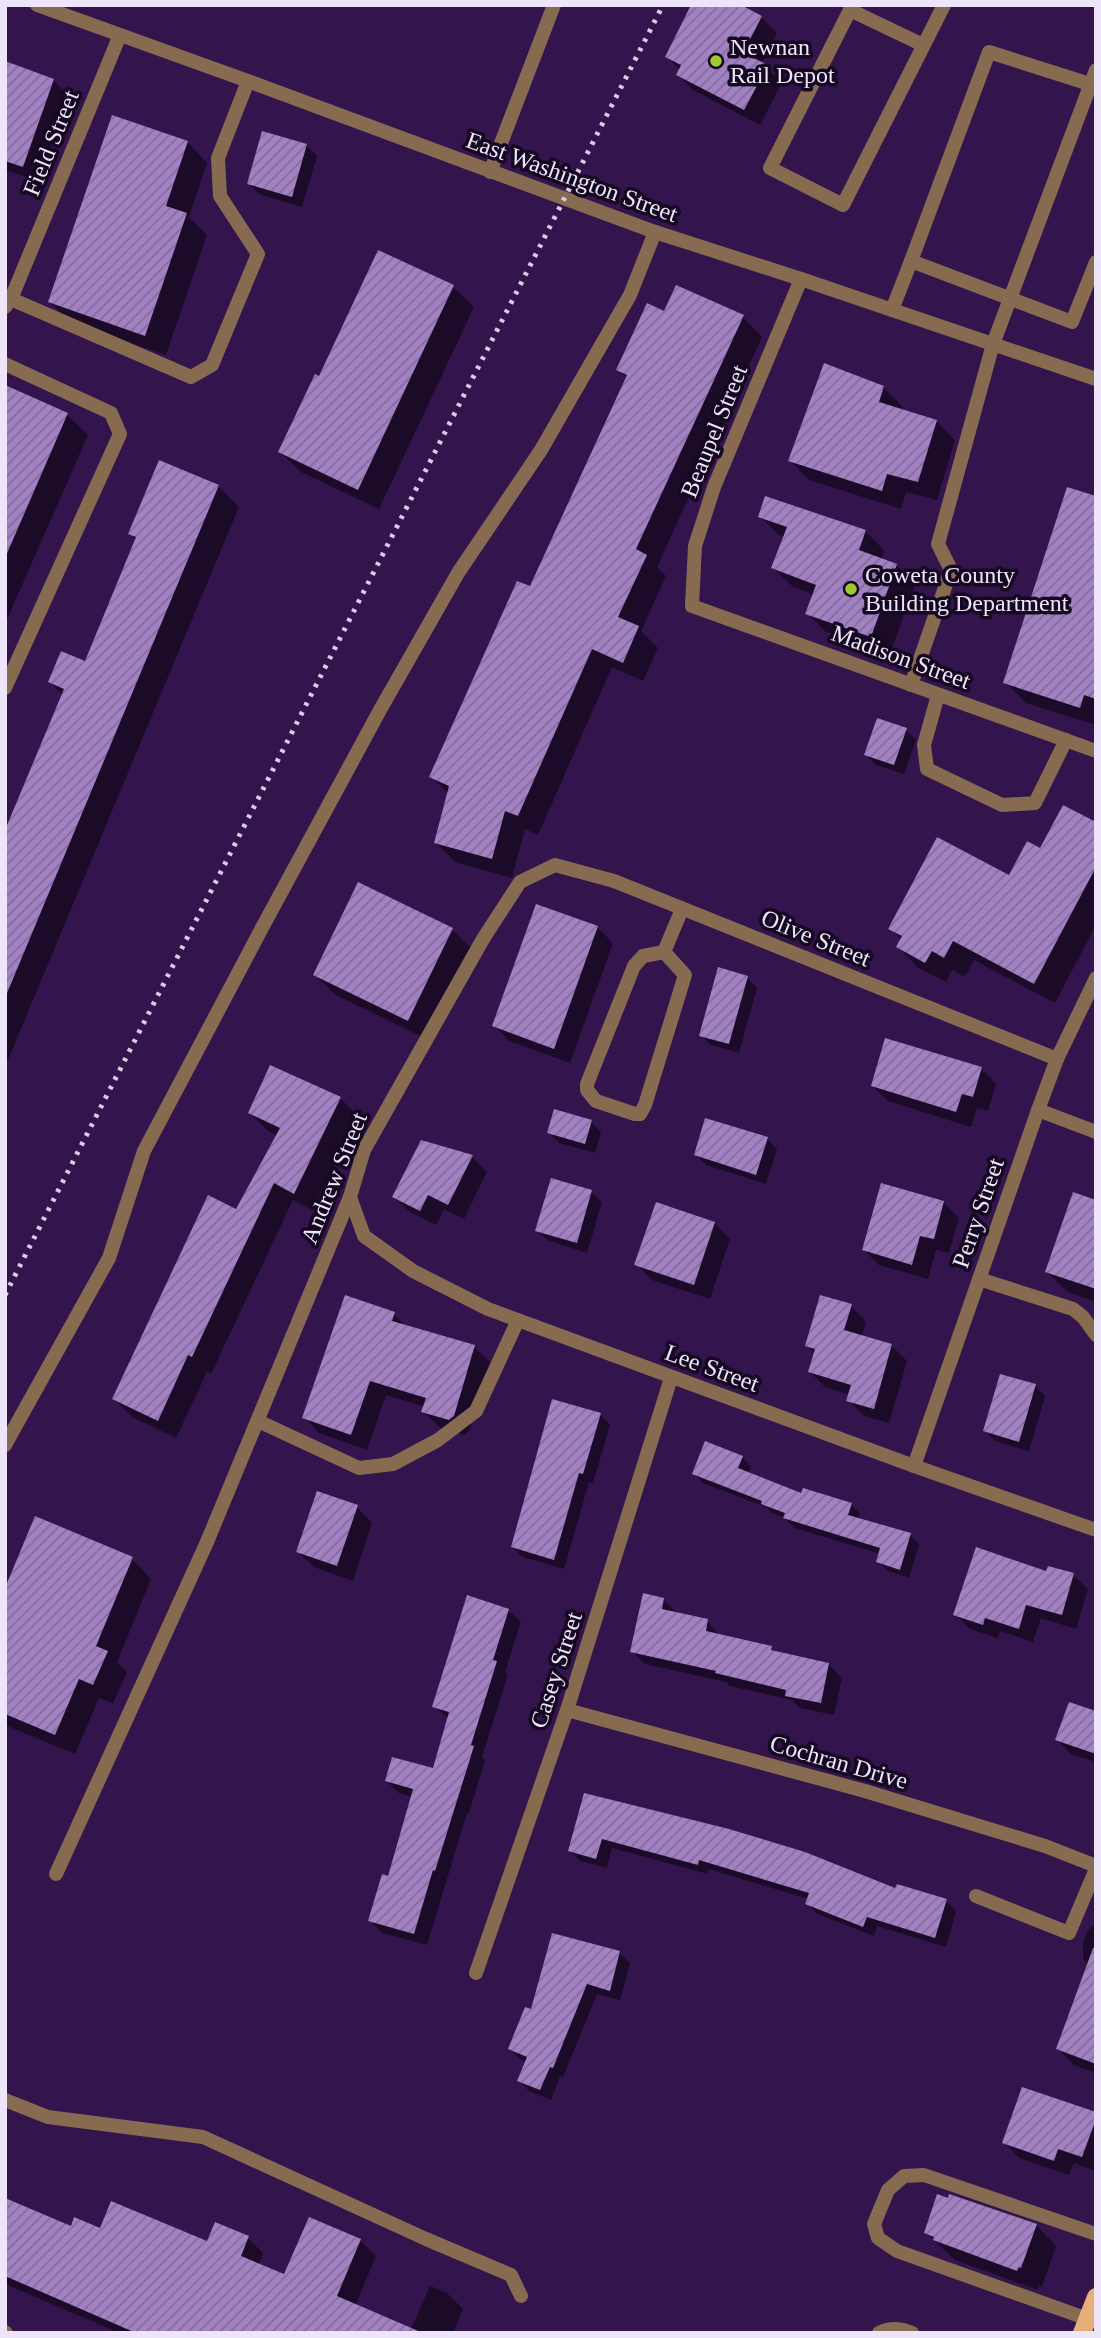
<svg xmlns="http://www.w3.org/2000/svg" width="1101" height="2338" font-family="'Times New Roman',serif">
<defs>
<pattern id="building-hatch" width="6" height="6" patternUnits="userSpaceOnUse" patternTransform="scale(1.75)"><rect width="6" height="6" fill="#a281c3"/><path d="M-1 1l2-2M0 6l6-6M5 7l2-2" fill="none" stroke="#826c99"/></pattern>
</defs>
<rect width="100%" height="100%" fill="#33144c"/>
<!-- shadow -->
<g fill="#0007">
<polygon points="761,17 777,33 761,64 782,82 760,125 693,90 678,75 680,70 667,57"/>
<polygon points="5,63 53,80 69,96 38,181 5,170"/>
<polygon points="187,142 207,163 189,217 207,235 166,355 70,322 50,302"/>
<polygon points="307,146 317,156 302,207 259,194 249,184"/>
<polygon points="379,252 453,287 474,307 379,509 301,472 280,452 319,378"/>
<polygon points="665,313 743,317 762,337 657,567 666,576 641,631 658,648 643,681 612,667 538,835 525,829 512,878 455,862 435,842 449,794 431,777 531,589 627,378 618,370"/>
<polygon points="5,387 67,415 88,435 5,624"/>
<polygon points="883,387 903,407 901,411 936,421 955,440 937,500 906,492 901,509 809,480 790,461"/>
<polygon points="218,486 239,507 5,1067 5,835 63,695 50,682 86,663 137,540 130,533"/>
<polygon points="1096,498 1096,725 1026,703 1005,682"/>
<polygon points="760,516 865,531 884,550 881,560 896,565 915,584 890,654 826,632 807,613 814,595 792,586 773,568 785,537 779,535"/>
<polygon points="906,730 916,740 904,774 876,765 866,755"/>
<polygon points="1096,824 1096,925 1055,1003 974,960 965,977 952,970 946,982 918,968 898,947 902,940 890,929 1010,878"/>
<polygon points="359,884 452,930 473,950 429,1040 336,995 315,975"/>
<polygon points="537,906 598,928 613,943 570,1063 509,1041 494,1025"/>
<polygon points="747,978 757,988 739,1053 711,1045 701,1035"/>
<polygon points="981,1068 996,1084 988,1111 977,1108 971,1127 888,1101 873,1086"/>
<polygon points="340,1098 358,1116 312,1210 293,1200 211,1374 207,1372 176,1438 132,1417 114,1399 237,1211 278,1136 268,1131 250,1113"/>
<polygon points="591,1122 601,1132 595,1153 559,1143 549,1133"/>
<polygon points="767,1139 777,1149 766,1184 706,1165 696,1155"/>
<polygon points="472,1157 487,1172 464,1219 444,1209 436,1225 410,1212 394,1197"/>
<polygon points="591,1192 602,1202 587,1253 547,1240 537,1230"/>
<polygon points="943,1202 959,1218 949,1253 936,1250 928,1279 879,1265 864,1250"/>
<polygon points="1096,1202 1096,1302 1068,1292 1047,1272"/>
<polygon points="714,1223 730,1239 710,1299 652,1280 637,1265"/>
<polygon points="851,1306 866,1322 862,1337 892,1346 907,1361 889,1423 864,1416 848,1400 850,1395 825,1387 810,1372 815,1354 807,1346"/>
<polygon points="394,1314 406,1327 474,1347 490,1362 469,1431 465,1435 439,1427 423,1411 425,1407 386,1395 367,1450 319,1433 304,1417"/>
<polygon points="1035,1386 1045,1396 1029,1451 995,1441 985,1430"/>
<polygon points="600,1414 610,1425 593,1483 589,1482 564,1569 523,1557 512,1547"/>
<polygon points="742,1457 751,1467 748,1474 803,1495 851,1504 860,1514 859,1520 910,1535 919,1545 909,1578 888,1571 878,1562 881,1554 795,1528 785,1518 772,1513 768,1508 703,1483 694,1474"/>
<polygon points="357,1507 372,1523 353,1581 314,1567 298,1552"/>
<polygon points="132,1559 151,1579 117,1662 127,1672 113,1703 99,1698 75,1754 5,1725 5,1593"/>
<polygon points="1047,1573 1073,1575 1088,1589 1076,1629 1041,1618 1033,1642 1000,1631 997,1638 970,1629 955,1614"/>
<polygon points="663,1599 676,1612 707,1621 720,1636 771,1648 777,1654 829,1665 842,1678 834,1715 800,1708 792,1700 730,1686 726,1682 645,1664 632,1651"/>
<polygon points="508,1610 521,1622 505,1672 508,1675 482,1757 485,1760 469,1813 467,1813 427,1945 382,1933 370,1921 389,1878 412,1797 399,1793 387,1781 434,1770 449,1719 434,1706"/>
<polygon points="1096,1713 1096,1762 1071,1754 1057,1740"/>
<polygon points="585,1795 896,1891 946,1901 956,1911 946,1947 877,1926 874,1936 817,1914 807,1903 808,1899 709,1869 708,1874 612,1848 607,1868 580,1861 570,1850"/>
<polygon points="1096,1923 1096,2073 1074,2065 1058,2049 1088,1966 1083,1958 1083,1943 1088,1930"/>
<polygon points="619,1953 630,1963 620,2000 597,1994 563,2077 560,2076 551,2100 529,2091 519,2080 526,2062 520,2059 510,2049 532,2011"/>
<polygon points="1096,2114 1096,2171 1074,2163 1069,2175 1019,2158 1004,2142"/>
<polygon points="5,2200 72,2228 208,2243 248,2238 263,2253 259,2265 285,2276 310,2219 360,2240 376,2256 355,2306 411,2329 430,2286 447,2293 463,2309 453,2333 120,2333 5,2284"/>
<polygon points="1036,2225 1056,2246 1042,2287 1039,2286 1038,2290 955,2260 926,2233"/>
</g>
<!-- building -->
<g fill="url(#building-hatch)">
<polygon points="691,5 741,5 762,16 743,53 768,65 744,110 676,75 681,65 665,57"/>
<polygon points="5,61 54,79 23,167 5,161"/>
<polygon points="112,115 188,141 166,206 187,213 145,336 48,302"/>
<polygon points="262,131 307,144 292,197 247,184"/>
<polygon points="378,250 454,285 358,490 278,452 315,374 319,376"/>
<polygon points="676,285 744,315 636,549 647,555 618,617 639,626 623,663 592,649 518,816 505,811 492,859 434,843 449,786 429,777 517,581 530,586 627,375 616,370 647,303 664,311"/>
<polygon points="824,363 884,386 879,402 937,420 918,482 887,474 882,491 788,461"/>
<polygon points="5,385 68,413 5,558"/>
<polygon points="159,460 219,485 5,998 5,830 64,689 48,682 61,651 85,661 136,537 128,534"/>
<polygon points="1067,487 1096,496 1096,699 1084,695 1080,708 1003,683"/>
<polygon points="765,496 866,530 859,550 897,564 871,637 805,614 816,585 771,568 787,527 758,517"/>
<polygon points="877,718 907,728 894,765 864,755"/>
<polygon points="1063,805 1096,822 1096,867 1034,984 953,941 944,958 932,951 925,963 896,947 902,936 888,929 937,837 1009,875 1027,841 1040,848"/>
<polygon points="358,882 453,928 408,1021 313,975"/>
<polygon points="536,904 598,926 554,1049 492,1026"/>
<polygon points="718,967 748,976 729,1044 699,1036"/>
<polygon points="885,1038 982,1067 973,1097 962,1094 956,1112 871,1086"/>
<polygon points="270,1065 341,1097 294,1194 274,1183 192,1357 188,1355 158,1421 112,1399 208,1195 236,1209 280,1128 248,1113"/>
<polygon points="554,1109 592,1120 585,1144 547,1133"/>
<polygon points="705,1118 768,1137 756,1175 694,1155"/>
<polygon points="421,1140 473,1155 448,1205 428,1195 420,1211 392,1197"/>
<polygon points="551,1178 592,1190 577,1243 535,1231"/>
<polygon points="881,1183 944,1201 934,1239 920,1236 912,1265 862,1250"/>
<polygon points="1073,1192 1096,1200 1096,1289 1045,1272"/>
<polygon points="656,1202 715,1222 694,1285 634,1265"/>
<polygon points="345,1295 395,1312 392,1321 475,1345 454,1416 449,1420 421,1412 426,1398 370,1381 351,1435 302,1418"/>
<polygon points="820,1295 852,1304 844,1330 892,1344 874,1409 846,1401 851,1385 808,1372 815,1349 805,1346"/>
<polygon points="1000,1374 1036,1384 1019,1442 983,1431"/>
<polygon points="552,1399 601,1413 583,1474 579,1473 554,1560 511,1547"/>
<polygon points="705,1441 743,1456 738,1468 801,1493 803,1488 852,1503 848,1515 911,1533 900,1570 876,1562 880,1548 783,1518 785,1513 761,1504 762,1501 692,1474"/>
<polygon points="317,1491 358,1505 337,1566 296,1552"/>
<polygon points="35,1516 133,1557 96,1646 108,1651 93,1685 79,1679 55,1735 5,1714 5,1588"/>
<polygon points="976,1547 1046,1571 1048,1566 1074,1573 1062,1615 1026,1605 1019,1629 985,1618 983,1625 953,1615"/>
<polygon points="643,1593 664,1598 662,1609 708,1619 706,1631 772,1646 771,1650 829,1663 821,1703 785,1696 786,1690 715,1673 716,1671 630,1652"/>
<polygon points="467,1595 509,1609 493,1660 497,1661 471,1745 474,1746 435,1871 433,1870 414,1934 368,1921 382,1874 388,1876 413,1789 385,1781 392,1757 433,1768 449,1712 432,1707"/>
<polygon points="1069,1702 1096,1711 1096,1754 1055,1740"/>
<polygon points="584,1793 729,1829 805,1852 895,1888 897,1884 947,1899 935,1938 867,1917 863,1927 805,1904 809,1893 699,1860 698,1865 602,1839 596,1859 568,1851"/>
<polygon points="552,1933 620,1951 610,1991 587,1984 553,2068 550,2067 540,2090 517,2081 527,2057 508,2049 525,2007 531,2009"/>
<polygon points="1093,1948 1096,1948 1096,2064 1056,2049"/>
<polygon points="1022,2087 1096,2112 1096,2119 1082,2157 1058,2149 1054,2161 1002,2143"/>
<polygon points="937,2194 948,2198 949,2194 1037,2224 1021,2268 1019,2267 1017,2271 933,2240 934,2237 924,2233"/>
<polygon points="5,2198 71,2226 74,2217 100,2228 111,2201 207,2241 215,2222 249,2236 241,2256 284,2274 309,2217 361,2239 337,2296 423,2333 136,2333 5,2276"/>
</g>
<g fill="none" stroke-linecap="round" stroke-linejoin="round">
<!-- service -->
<g stroke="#866b51" stroke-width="14">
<polyline points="923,45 850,10 770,168 843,205 944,5"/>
<polyline points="1096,86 989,52 911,261 1072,322 1096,262"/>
<polyline points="490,172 554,5"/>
<polyline points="11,299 191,377 212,365 258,254 220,196 218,158 248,81"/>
<polyline points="892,310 911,261"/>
<polyline points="5,364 111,413 120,434 5,688"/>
<polyline points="911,685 951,570 938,544 993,344 1096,70"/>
<polyline points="938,695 924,745 927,769 1002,805 1035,803 1066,740"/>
<polygon points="664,952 685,975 645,1105 640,1114 635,1114 596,1101 587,1090 587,1084 634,966 643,956"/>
<polyline points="664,952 682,909"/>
<polyline points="1038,1110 1096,1132"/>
<polyline points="979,1279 1073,1309 1083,1317 1096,1335"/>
<polyline points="258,1421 359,1468 393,1464 438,1440 476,1411 518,1320"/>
<polyline points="5,1445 109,1258 144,1151 263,926 380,710 458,573 541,450 630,295 655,232"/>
<polyline points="56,1874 207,1542"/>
<polyline points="976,1896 1069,1933 1096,1869"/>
<polyline points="5,2100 48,2117 203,2137 426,2239 511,2275 521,2296"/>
<polyline points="1088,2319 897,2251 878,2238 874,2224 888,2190 904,2176 924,2175 1096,2234"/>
<path d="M879 2333C890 2327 900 2328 912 2333"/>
</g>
<!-- minor -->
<g stroke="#866b51" stroke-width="14">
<polyline points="37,5 248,81 655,232 801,279 1096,379"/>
<polyline points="801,279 714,487 695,546 692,606 1096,751"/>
<polyline points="5,307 11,299 120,35"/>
<polyline points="350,1197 364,1236 413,1271 488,1309 914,1466 1096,1530"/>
<polyline points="914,1466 1038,1110 1057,1059 1096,978"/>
<polyline points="207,1542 350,1197 364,1150 483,939 520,882 555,865 614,881 1057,1059"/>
<polyline points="567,1710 865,1791 1045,1846 1096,1866"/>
<polyline points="476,1973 567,1710 671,1378"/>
<polyline points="5,2332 6,2333"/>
</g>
<!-- primary -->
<polyline stroke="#e6af77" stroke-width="18" points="1082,2333 1096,2297"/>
<!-- rail -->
<polyline stroke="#d9cde6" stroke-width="5" stroke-dasharray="3.5 7" stroke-linecap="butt" points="5,1295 663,5"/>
</g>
<!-- markers -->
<g fill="#9acb34" stroke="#150821" stroke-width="2.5">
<circle cx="716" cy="61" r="7"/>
<circle cx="851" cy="589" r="7"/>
</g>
<g text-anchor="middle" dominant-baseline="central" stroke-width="7" stroke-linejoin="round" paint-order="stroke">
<!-- poi labels -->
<g font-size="24" fill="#eee5fa" stroke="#150821" text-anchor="start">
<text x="730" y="47">Newnan<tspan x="730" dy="28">Rail Depot</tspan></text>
<text x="865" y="575">Coweta County<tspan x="865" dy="28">Building Department</tspan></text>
</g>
<!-- street labels -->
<g font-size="24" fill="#eee5fa" stroke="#150821">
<text transform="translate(51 143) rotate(-68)">Field Street</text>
<text transform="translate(572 177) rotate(20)">East Washington Street</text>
<text transform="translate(714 431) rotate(-68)">Beaupel Street</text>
<text transform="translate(901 657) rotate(20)">Madison Street</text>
<text transform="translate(816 938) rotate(22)">Olive Street</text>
<text transform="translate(334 1178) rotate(-68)">Andrew Street</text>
<text transform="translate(978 1213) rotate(-71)">Perry Street</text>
<text transform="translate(712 1368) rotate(20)">Lee Street</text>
<text transform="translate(556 1670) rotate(-72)">Casey Street</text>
<text transform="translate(839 1762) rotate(16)">Cochran Drive</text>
</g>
</g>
<!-- border -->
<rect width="1101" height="2338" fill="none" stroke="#eee5fa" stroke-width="14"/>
</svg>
